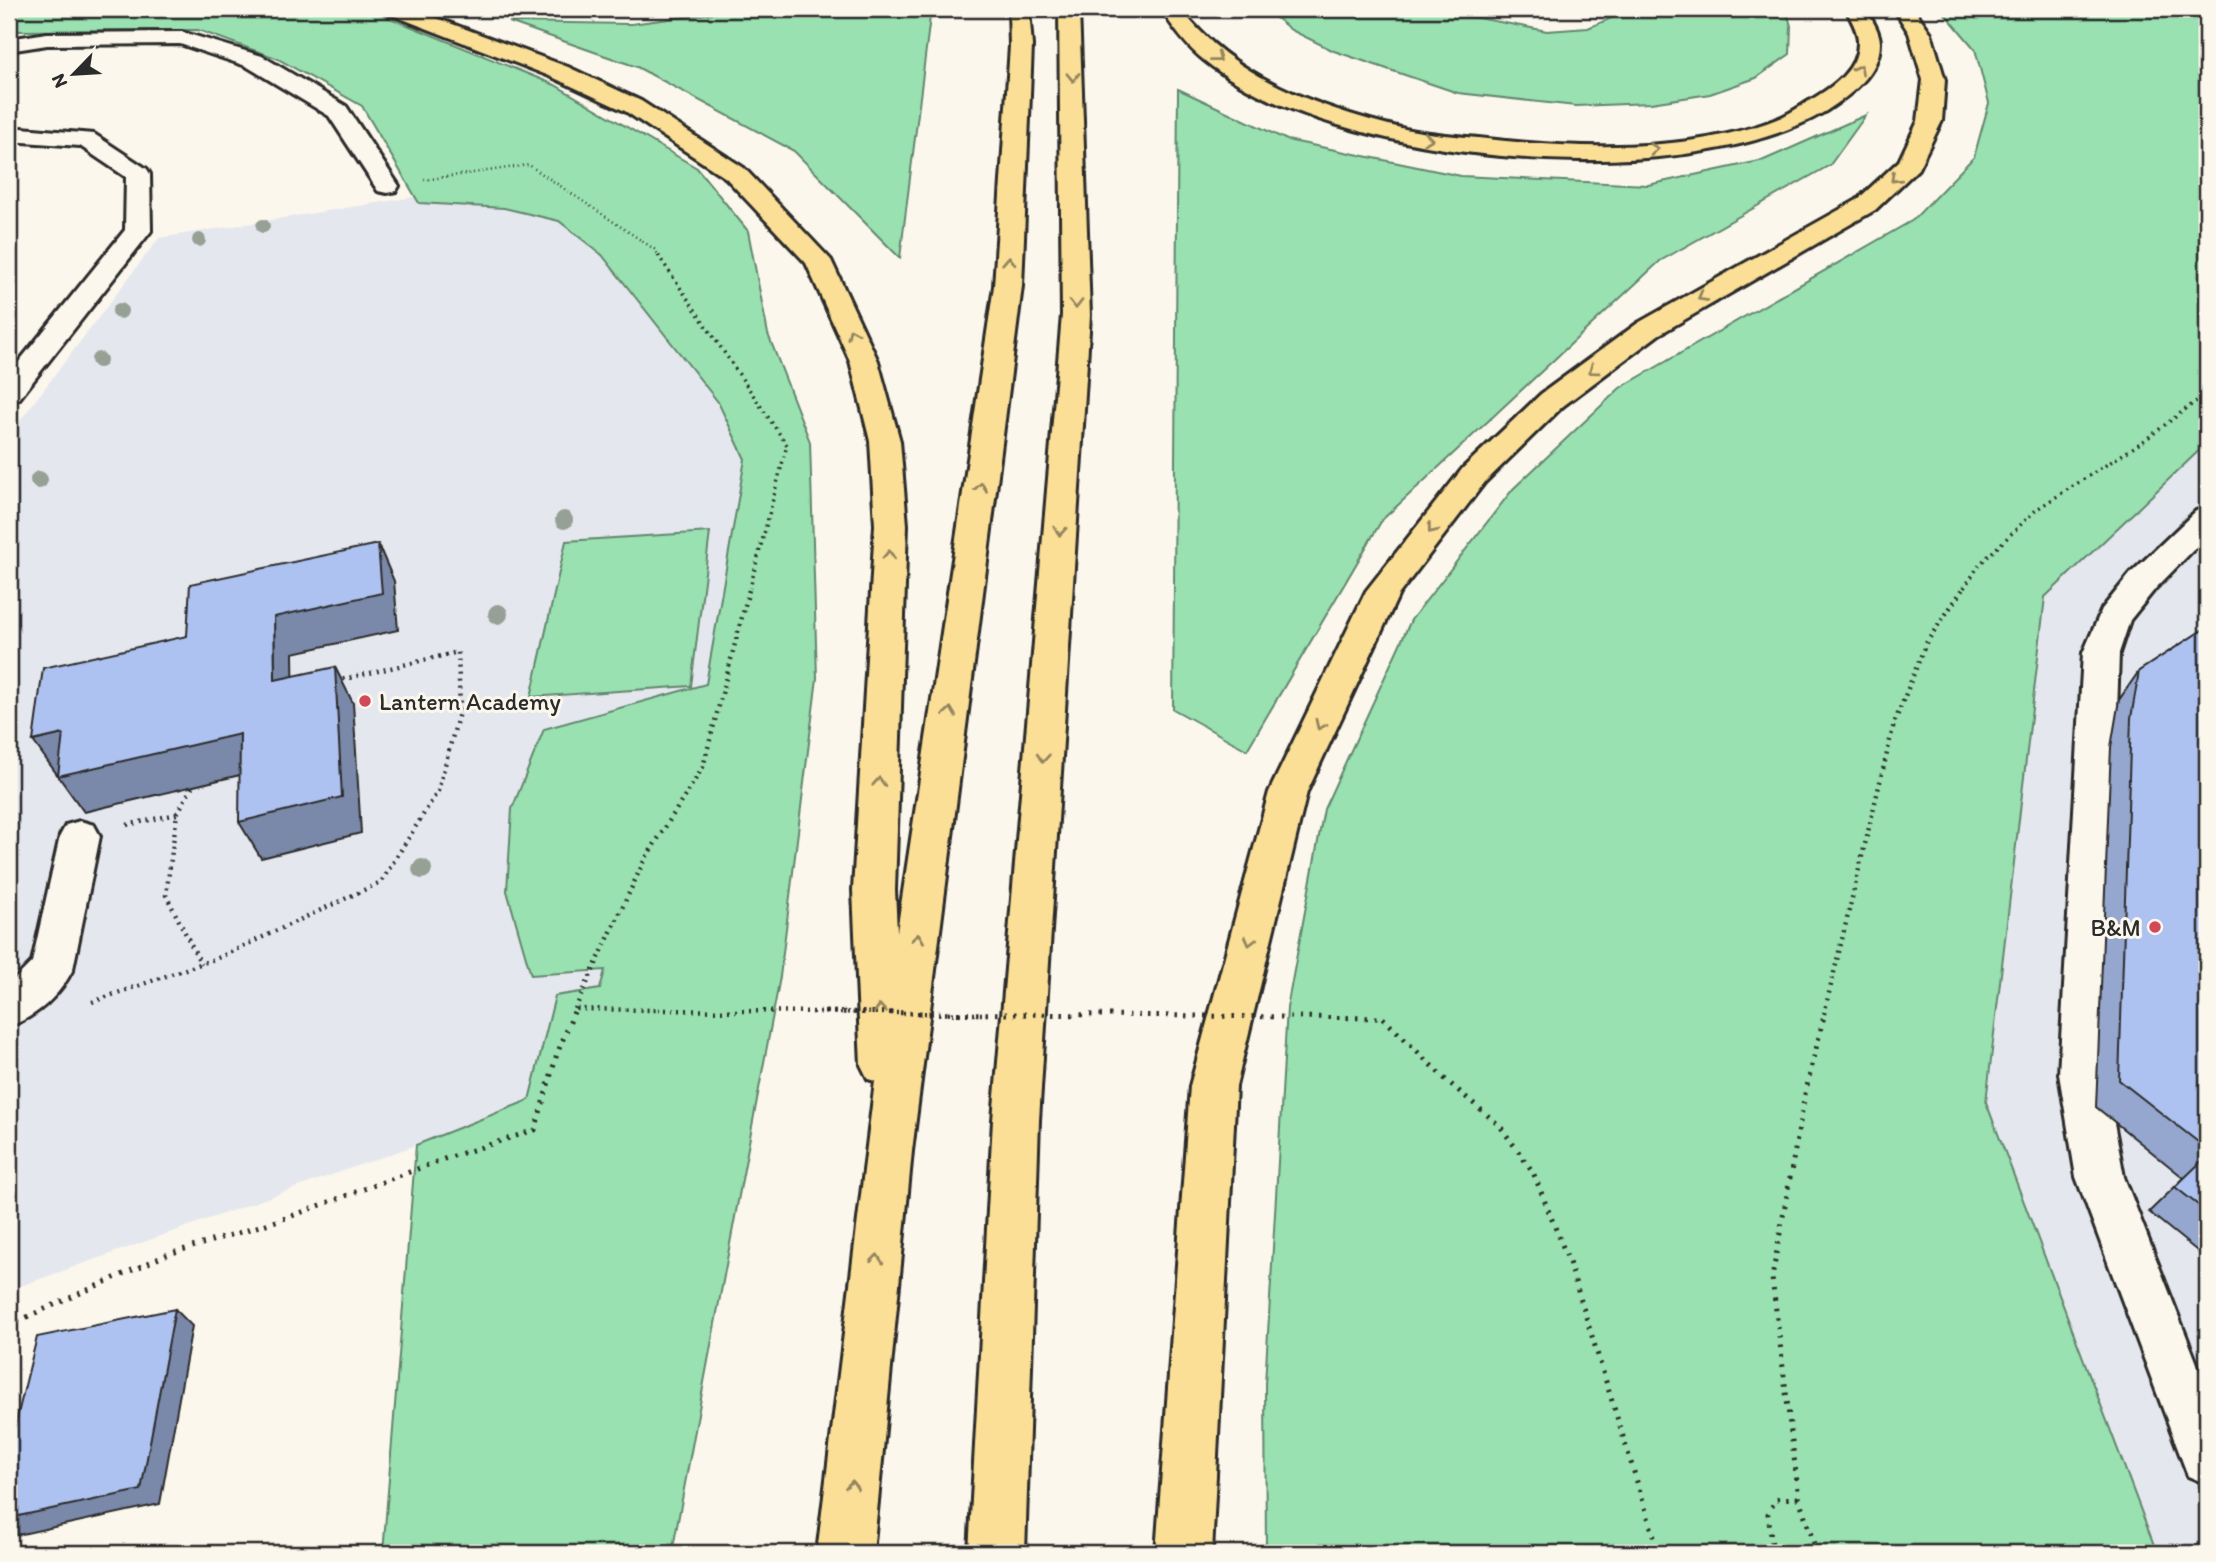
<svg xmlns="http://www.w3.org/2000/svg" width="2216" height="1562" font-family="Itim,sans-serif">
<rect width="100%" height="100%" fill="#fbf7ec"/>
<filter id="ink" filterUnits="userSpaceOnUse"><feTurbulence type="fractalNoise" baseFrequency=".0143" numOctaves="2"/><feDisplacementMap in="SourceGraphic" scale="14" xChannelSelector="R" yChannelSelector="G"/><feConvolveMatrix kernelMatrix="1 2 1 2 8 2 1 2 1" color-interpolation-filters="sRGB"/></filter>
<g filter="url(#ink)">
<!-- built -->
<g fill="#e4e7ee">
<polygon points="545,176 787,445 703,767 621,897 600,989 555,996 529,1100 416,1145 9,1290 9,435 159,238"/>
<polygon points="2207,443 2207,1553 2157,1553 1986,1102 2045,597"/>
</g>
<!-- green -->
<g fill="#99e1b0" stroke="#62866e" stroke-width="2">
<polygon points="9,9 368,9 555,85 697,168 748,231 768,334 810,442 817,678 780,977 672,1553 383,1553 416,1145 529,1100 555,996 600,989 605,970 531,975 507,891 512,809 544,729 706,684 745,459 718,402 602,255 559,221 504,208 419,203 362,106 276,58 198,30 9,31"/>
<polygon points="744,9 931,9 900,258 794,151 637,67 509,22 631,24"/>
<polygon points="1265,9 1431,9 1547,31 1588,28 1621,14 1623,9 1786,9 1791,26 1790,54 1756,78 1710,94 1651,103 1576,106 1458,93 1334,51 1291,30"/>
<polygon points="1941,9 2207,9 2207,443 2045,597 1986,1102 2157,1553 1266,1553 1265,1384 1287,1008 1324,809 1411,620 1513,489 1620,388 1913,220 1974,157 1989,103 1975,49"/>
<polygon points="1178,89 1287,140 1461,176 1648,185 1764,160 1866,115 1830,165 1660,261 1382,520 1247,750 1173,709"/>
<polygon points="710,532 691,686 531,697 566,541"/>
</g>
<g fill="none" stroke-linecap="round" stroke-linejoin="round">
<!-- minor casing -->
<g stroke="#2b2b2b" stroke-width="6">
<g id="minor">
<polygon points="182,32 262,56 346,106 399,186 396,191 387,193 378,191 329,116 246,66 180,44 47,45 9,51 9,39 47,33"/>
<polygon points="9,127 94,134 147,169 150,174 151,231 19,399 9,402 9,374 125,230 126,177 80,146 9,141"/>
<polygon points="2207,508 2207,536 2155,589 2130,620 2119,653 2105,1074 2124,1177 2207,1389 2207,1484 2188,1476 2076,1177 2059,1074 2083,653 2102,609 2131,573 2196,511"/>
<path d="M80 821 94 825 100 836 73 969C60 995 37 1017 9 1026V985L32 962 60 836 66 825Z"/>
</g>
</g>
<!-- highway casing -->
<g stroke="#2b2b2b" stroke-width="6">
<g id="highway">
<polygon points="384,9 412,9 568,67 641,101 744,168 831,260 878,361 900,441 907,525 895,890 897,932 994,286 1010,46 1009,9 1029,9 1032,46 1022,286 912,1151 873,1553 817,1553 875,1081 868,1079 861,1065 853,890 875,525 870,441 850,361 806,263 726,178 625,111 552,77 387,13"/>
<polygon points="1059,9 1079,9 1090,315 1039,1120 1025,1553 969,1553 993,1120 1062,315"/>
<path d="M1161 9H1181C1234 79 1322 109 1405 129 1429 134 1454 136 1478 138 1572 149 1688 154 1777 119 1790 114 1802 105 1814 98 1834 86 1858 69 1858 43 1859 31 1850 19 1846 9H1866C1871 19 1880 31 1880 43 1880 74 1849 96 1826 111 1683 196 1334 165 1205 61 1187 47 1173 28 1161 9Z"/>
<polygon points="1894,9 1914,9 1931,33 1945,80 1942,121 1918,169 1875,210 1658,335 1563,406 1485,482 1399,594 1307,792 1236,1086 1212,1553 1156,1553 1190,1086 1269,792 1366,591 1463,468 1541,394 1638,323 1857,200 1899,161 1918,121 1923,80 1909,33"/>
</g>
</g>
<!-- path-far3 -->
<polyline stroke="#2b2b2b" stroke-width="2.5" stroke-dasharray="1 3.5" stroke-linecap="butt" points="424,180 529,165 654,249 660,257"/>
<!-- path-far2 -->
<g stroke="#2b2b2b" stroke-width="3.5" stroke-dasharray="2 4.5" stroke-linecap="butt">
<polyline points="658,255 787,445 750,588"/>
<polyline points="1964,588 1980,564 2037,509 2145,440 2207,393"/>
</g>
<!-- path-far1 -->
<g stroke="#2b2b2b" stroke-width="4.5" stroke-dasharray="2 5" stroke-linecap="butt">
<polyline points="192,787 177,814 166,895 201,964"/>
<polyline points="127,825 177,814"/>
<polyline points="92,1002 220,957 381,882 438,791 460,709 458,652 336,681"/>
<polyline points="575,1009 644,861 703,767 750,586"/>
<polyline points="573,1014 575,1009 658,1010"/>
<polyline points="1824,1014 1894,724 1926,643 1965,586"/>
</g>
<!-- path -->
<g stroke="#2b2b2b" stroke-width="5" stroke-dasharray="2.5 7" stroke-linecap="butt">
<polyline points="1383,1018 1446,1080 1500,1126 1533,1172 1569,1262 1659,1553"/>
<polyline points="9,1325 166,1255 289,1217 444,1159 535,1130 557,1054 574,1012"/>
<polyline points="1773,1553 1768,1514 1776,1499 1799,1498"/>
<polyline points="1817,1553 1799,1498 1772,1278 1805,1094 1825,1012"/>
</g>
<!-- minor -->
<use href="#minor" fill="#fbf7ec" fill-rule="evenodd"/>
<!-- highway -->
<use href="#highway" fill="#fbdf96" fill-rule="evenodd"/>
<!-- path-bridge-far1 -->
<polyline stroke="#2b2b2b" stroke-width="4.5" stroke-dasharray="2 5" stroke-linecap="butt" points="658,1010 983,1014"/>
<!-- path-bridge -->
<polyline stroke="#2b2b2b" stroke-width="5" stroke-dasharray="2.5 7" stroke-linecap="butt" points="824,1012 1383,1018"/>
</g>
<!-- trees -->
<g fill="#97a094">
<circle cx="263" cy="226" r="7"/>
<circle cx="199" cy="240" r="7"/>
<circle cx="120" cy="311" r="8"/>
<circle cx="99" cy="360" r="8"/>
<circle cx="39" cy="480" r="9"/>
<circle cx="564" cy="520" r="9"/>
<circle cx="498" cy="614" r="10"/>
<circle cx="422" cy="869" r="10"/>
</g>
<!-- wall -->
<polygon fill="#96a7cf" stroke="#2b2b2b" stroke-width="2" points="2207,627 2207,1259 2149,1212 2184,1178 2096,1107 2111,747 2119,700 2139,671"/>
<!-- shaded-wall -->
<g fill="#7a88a9" stroke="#2b2b2b" stroke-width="2">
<polygon points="378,544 394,581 398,630 293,653 294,717 275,680 274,617"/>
<polygon points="335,667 353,703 361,833 261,858 239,822"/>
<polygon points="63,734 240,734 261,770 84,812 33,741"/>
<polygon points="175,1309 192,1326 160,1504 13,1536 9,1534 9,1518"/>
</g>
<!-- building -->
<g fill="#aec2f1" stroke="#2b2b2b" stroke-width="2">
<polygon points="378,544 382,593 274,617 275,680 335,667 342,797 239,822 240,734 58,776 63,734 33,741 43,668 187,636 190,584"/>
<polygon points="2207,627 2207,1149 2119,1080 2131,718 2139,671"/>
<polygon points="2207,1156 2207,1212 2175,1187"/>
<polygon points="175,1309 141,1490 9,1518 9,1450 37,1337"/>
</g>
<!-- one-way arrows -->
<defs><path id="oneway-chevron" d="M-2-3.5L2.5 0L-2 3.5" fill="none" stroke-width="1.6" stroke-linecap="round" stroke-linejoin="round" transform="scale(1.75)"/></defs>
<g stroke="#938560">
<use href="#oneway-chevron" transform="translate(1217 58) rotate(38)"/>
<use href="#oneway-chevron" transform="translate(1859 69) rotate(-61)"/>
<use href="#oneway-chevron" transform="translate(1073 77) rotate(89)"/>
<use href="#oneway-chevron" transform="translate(1428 139) rotate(8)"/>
<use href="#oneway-chevron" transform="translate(1654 149) rotate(-5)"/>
<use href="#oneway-chevron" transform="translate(1895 178) rotate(137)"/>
<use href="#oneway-chevron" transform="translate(1009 261) rotate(-87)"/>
<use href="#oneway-chevron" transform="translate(1702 297) rotate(150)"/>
<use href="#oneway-chevron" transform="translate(1076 304) rotate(90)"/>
<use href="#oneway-chevron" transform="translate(852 333) rotate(-114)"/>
<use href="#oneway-chevron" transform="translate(1593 370) rotate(143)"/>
<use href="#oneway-chevron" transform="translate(981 487) rotate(-82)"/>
<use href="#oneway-chevron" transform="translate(1432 529) rotate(128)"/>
<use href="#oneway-chevron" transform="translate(1060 531) rotate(94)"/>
<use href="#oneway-chevron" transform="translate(889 555) rotate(-87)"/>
<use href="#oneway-chevron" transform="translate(950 712) rotate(-82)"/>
<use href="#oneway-chevron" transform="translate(1320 725) rotate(115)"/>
<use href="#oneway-chevron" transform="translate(1043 758) rotate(94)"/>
<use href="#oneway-chevron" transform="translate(879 782) rotate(-87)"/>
<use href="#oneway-chevron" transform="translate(918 938) rotate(-82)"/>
<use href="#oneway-chevron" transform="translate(1250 941) rotate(104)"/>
<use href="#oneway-chevron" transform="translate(880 1009) rotate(-93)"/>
<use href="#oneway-chevron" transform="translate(877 1259) rotate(-84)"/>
<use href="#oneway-chevron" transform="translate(852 1485) rotate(-84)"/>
</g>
</g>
<!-- markers -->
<g fill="#d1495b" stroke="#fbf7ec" stroke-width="2.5">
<circle cx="365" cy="701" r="7"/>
<circle cx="2155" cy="927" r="7"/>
</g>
<g text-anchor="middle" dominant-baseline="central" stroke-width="6" stroke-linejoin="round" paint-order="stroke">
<!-- poi labels -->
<g font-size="24" fill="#2b2b2b" stroke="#fbf7ec" text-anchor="start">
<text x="379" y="701">Lantern Academy</text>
<text x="2141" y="927" text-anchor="end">B&amp;M</text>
</g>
</g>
<!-- margin -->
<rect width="2216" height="1562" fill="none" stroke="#fbf7ec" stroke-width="35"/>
<rect x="18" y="18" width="2181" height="1527" fill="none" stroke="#2b2b2b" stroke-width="2.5" filter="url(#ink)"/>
<!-- north arrow -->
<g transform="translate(74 74) rotate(245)" stroke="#fbf7ec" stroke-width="5" paint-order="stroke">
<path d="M0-5L12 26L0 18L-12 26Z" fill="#2b2b2b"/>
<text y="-10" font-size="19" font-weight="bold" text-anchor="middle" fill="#2b2b2b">N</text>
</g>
</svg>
